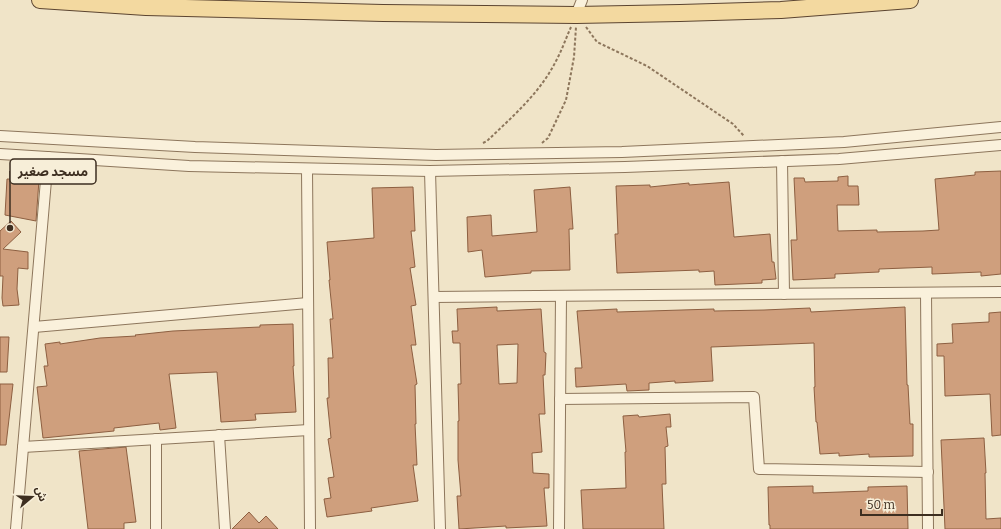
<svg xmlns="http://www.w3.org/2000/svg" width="1001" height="529" font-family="Bitter,'Noto Sans Arabic',serif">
<rect width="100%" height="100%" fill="#f0e4c8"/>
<!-- building -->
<g fill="#cf9f7d" stroke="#8d5f41" fill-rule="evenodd">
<polygon points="1001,171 1001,274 981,276 981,272 932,274 932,267 879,269 879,272 835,274 835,278 793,280 791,240 797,240 794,178 804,178 805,182 838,181 838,177 848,176 848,186 858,186 859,205 837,205 838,231 877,230 877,232 923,231 939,230 935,179 975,175 975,172"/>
<polygon points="7,179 39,180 36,221 5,215"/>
<polygon points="729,182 734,237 770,234 772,262 774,262 776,279 762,280 762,283 715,285 714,271 699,272 699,270 617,273 615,234 618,234 616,186 650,185 650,187 689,183 689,185"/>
<polygon points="413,187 415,231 411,231 415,267 410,268 416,305 411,306 416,345 411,345 417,384 415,385 416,424 415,424 417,465 413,465 418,501 371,508 372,511 327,517 324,499 331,498 328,478 334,477 328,439 331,438 327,398 329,398 328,358 333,358 330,319 333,319 329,280 330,280 327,242 374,238 372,188"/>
<polygon points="570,187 573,229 569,229 570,270 531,271 531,273 485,277 482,250 468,252 467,217 491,215 492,236 537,232 534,190"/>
<polygon points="11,221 21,232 3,249 28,252 28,269 18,268 17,289 19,305 3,306 2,298 3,276 0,276 0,231"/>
<path d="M497 307V311L541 309 544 352 546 353 545 375H543L545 414H539L542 452 532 453 533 473 549 474V488H544L547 526 506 528V526L459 529 457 496H461L458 460V421H459L458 384H461L460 343H453L452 331H458L457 309ZM518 344 517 383 499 384 497 345Z"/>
<polygon points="905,307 907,385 908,385 910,424 913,424 913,456 869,457 869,454 839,456 839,453 820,454 817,422 816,422 814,387 815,387 814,343 711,347 713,381 675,383 675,381 649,383 649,390 627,391 626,384 576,387 575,368 582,368 577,311 617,309 617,312 714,309 714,311 764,310 810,308 811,312"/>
<polygon points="1001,312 1001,435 992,436 990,394 945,396 944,356 937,356 937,344 953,343 952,324 989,322 989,313"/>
<polygon points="293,324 294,366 293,366 296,412 255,414 256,420 221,422 217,372 169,374 176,428 160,430 159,423 114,428 114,431 43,438 37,387 47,386 44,366 48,366 45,344 60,342 60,344 100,338 136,336 135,335 173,331 260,327 260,325"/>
<polygon points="0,337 9,337 7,372 0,372"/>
<polygon points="0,384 13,384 6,445 0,445"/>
<polygon points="670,414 671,427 666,427 668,446 665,447 666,484 662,484 664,529 583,529 581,490 626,488 625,452 626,452 623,416 638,415 639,417"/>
<polygon points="984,438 986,473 985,473 986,519 1001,518 1001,529 945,529 941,440"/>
<polygon points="126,447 136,522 124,523 124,529 88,529 79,451"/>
<polygon points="813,486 813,493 868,491 868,487 907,486 908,529 770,529 770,525 769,525 768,487"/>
<polygon points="249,512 259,523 266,516 278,529 232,529"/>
</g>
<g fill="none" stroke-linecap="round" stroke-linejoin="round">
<!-- minor casing -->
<g stroke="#8d765c" stroke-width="12">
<g id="minor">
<polyline points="576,15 582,0"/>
<polyline points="0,136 195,147 436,155 622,152 844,142 1001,127"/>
<polyline points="0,154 189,166 430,171 625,167 839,159 1001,145"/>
<polyline points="782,161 784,294"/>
<polyline points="307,169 310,529"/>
<polyline points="430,171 440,529"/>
<polyline points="926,293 928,529"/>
<polyline points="434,297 1001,292"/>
<polyline points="34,327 308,303"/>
<polyline points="560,399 754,397 759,469 928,472"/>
<polyline points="219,435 225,529"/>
<polyline points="156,439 156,529"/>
<polyline points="23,447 309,430"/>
<polyline points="16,529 48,157"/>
<polyline points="559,529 561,296"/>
</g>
</g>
<!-- primary casing -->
<g stroke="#5b4430" stroke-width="18">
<polyline id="primary" points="40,0 146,7 383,13 576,15 680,13 781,10 910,0"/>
</g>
<!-- path -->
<g stroke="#8d765c" stroke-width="2" stroke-dasharray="3 2" stroke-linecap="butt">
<polyline points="586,27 597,42 647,66 733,124 744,136"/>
<path d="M483 143 487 141C512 117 540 93 556 61 562 50 566 38 571 27"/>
<polyline points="542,143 548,138 566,100 574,57 576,27"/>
</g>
<!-- minor -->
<use href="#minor" stroke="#faf1dc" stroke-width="10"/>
<!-- primary -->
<use href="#primary" stroke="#f3d9a0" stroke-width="16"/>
</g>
<!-- callouts -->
<path fill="none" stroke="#3d2e20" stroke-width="1.5" d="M10 228L10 171"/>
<circle fill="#3d2e20" stroke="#f7eed8" stroke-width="1.5" cx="10" cy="228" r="4"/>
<rect fill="#f7eed8" stroke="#3d2e20" stroke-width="1.5" x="10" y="159" width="86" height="25" rx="4"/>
<g font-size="13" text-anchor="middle" font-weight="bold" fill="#3d2e20">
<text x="53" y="176">مسجد صغير</text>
</g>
<!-- north arrow -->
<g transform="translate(32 497) rotate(71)" stroke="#f7eed8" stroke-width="3" paint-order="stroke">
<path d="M0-3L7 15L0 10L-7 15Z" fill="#3d2e20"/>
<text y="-6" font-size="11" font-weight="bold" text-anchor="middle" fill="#3d2e20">ش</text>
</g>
<!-- scale -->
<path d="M861 509v6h81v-6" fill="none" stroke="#3d2e20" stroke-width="2"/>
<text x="867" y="509" font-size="12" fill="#3d2e20" stroke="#f7eed8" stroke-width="3" paint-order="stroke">50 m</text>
</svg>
